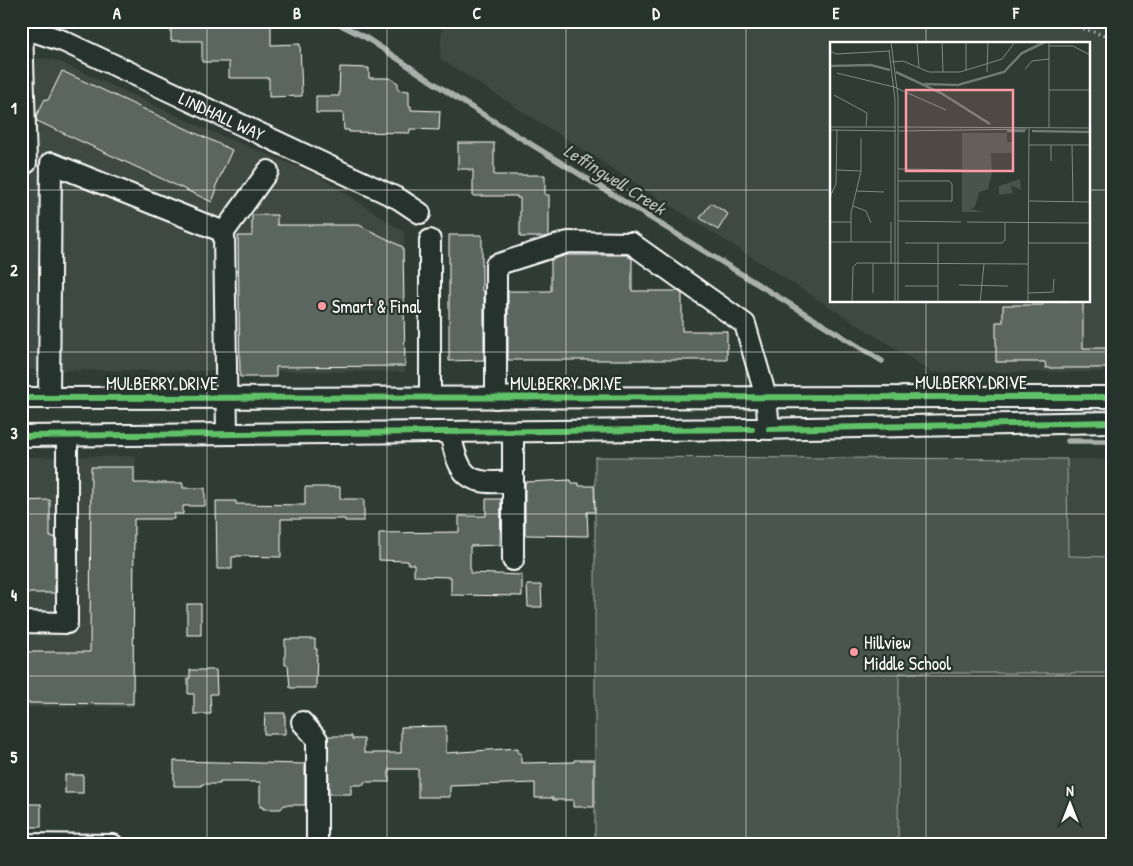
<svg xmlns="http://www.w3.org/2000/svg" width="1133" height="866" font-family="'Patrick Hand',sans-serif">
<rect width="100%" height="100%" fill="#2f3b35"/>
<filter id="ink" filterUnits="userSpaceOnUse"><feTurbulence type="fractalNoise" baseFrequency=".02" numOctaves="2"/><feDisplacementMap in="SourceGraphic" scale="10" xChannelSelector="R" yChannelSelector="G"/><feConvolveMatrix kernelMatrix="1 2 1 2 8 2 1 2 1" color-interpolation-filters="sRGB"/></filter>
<g filter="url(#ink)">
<!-- built -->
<g fill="#3c4842" fill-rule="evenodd">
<path d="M442 21H1112V372H932L440 59ZM832 44H1089V301H832Z"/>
<polygon points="21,56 56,60 215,133 318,175 404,232 405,372 21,370"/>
<polygon points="136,456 134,707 21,707 21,457"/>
<polygon points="595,457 1112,459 1112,845 595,845"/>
</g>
<!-- grass -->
<polygon fill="#4a544f" stroke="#a4aaa7" points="595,457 1067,459 1068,556 1112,557 1112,673 899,673 898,845 595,845"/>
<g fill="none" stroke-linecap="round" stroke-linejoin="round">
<!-- stream -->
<g stroke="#a9afac" stroke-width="5.5">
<polyline points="333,21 365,37 458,99 882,361"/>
<polyline points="1068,441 1112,441"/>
</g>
</g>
<!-- building -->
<g fill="#5b6661" stroke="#fff">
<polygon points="171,21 244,21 244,23 271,23 271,45 300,44 302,96 269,97 269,78 229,78 229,62 202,62 202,41 171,41"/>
<polygon points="340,67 369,68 369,78 390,78 398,83 398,90 409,91 409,106 411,106 411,110 440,111 439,130 410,129 410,133 349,132 349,130 344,130 343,113 316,113 316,96 339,96"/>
<polygon points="62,71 232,150 215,188 217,189 212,202 37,121 36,116 45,99 48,100"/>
<polygon points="458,143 494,143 494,175 545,175 545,195 549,195 549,236 543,237 520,237 520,198 517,198 517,196 473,196 473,170 469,170 469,169 458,169"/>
<polygon points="711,203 728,214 718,230 700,218"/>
<polygon points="252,215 277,215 277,225 359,225 403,247 405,366 276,367 276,377 240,377 238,236 252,236"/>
<polygon points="449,235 482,235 482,291 484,291 484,360 449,361"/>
<polygon points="567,255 628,255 628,257 632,258 632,291 678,291 682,294 682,331 727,331 727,360 508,360 508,291 551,291 551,260"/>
<polygon points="1043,301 1083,301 1083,348 1112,348 1112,368 1046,368 1045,362 996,362 996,322 1003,322 1003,305 1043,305"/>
<polygon points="91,467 134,467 134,483 183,483 183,488 205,488 205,506 183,506 183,514 174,514 174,519 134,519 133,704 21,703 21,652 90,652"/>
<polygon points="571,480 572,483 579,483 579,486 594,486 595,512 587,512 588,536 525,535 525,482"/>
<polygon points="305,487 340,487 340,499 364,499 364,521 345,521 345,519 281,519 281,557 236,556 236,557 232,557 232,569 217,569 216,501 236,501 236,504 305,505"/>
<polygon points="486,499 501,499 500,545 470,546 470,573 522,575 522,596 451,595 451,577 414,576 414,564 408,564 408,561 379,560 379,533 459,532 459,516 486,516"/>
<polygon points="50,500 50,537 55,537 55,593 21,593 21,501"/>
<polygon points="527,585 541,585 542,607 528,607"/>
<rect x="187" y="604" width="14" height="31"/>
<polygon points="285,639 315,639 315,649 317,649 316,688 290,688 288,665 285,665"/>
<polygon points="190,670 216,670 217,694 210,694 211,714 194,714 194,694 188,694 188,678 190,678"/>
<polygon points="265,713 285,713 285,734 264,734"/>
<polygon points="446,726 446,753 518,748 518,753 521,753 521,763 574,762 574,760 594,760 594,807 573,807 573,800 553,800 553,798 535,798 535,783 450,786 450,797 418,797 418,769 389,769 389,782 364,782 364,785 351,785 351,794 329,794 328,736 352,736 352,739 364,739 364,753 401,753 401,727"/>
<polygon points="174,761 305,764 305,805 284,805 281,809 263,809 263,807 260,807 260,782 220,782 220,784 202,784 202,786 174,786"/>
<rect x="65" y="775" width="18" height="18"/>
<rect x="21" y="804" width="20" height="23"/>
</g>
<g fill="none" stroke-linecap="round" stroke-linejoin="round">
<!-- minor casing -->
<g stroke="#fff" stroke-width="24">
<g id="minor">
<path id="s1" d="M21 27 63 41 399 199 420 213"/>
<polyline points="22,27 26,163"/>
<polyline points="21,398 1112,397"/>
<polyline points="49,398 51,163 224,232"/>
<polyline points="430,398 430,240"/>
<polyline points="496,398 496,265 568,242 631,243 745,324 766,397 769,429"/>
<path d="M450 432C459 477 467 486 513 481"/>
<polyline points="227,434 224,232 268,171"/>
<polyline points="21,436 752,429 1112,422"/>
<polyline points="513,560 513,432"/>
<polyline points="21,622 67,623 67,436"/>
<polyline points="302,722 317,739 317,845"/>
<polyline points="21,844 113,845"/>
</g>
</g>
<!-- path -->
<polyline stroke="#fff" stroke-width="3" stroke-dasharray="1 4" stroke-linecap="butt" points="1060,21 1112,38"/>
<!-- minor -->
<use href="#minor" stroke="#26332d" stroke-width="20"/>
<!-- cycleway casing -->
<g stroke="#26332d" stroke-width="9">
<g id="cycleway">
<polyline points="21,398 1112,397"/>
<polyline points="769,429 1112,422"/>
<polyline points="21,436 752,429"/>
</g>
</g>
<!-- cycleway -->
<use href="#cycleway" stroke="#61c268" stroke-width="6"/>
</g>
</g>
<!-- grid -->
<path fill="none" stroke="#fff" stroke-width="1" stroke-opacity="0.55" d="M207 21V845M387 21V845M566 21V845M746 21V845M926 21V44M21 190H832M1089 190H1112M926 301V845M21 352H1112M21 514H1112M21 676H1112"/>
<!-- markers -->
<g fill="#ff9aa2" stroke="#26332d" stroke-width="2">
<circle cx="322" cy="306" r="5"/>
<circle cx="854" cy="652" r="5"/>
</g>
<g text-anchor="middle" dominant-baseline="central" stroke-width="4.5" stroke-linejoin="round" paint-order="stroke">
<!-- street labels -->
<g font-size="18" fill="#fff" stroke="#26332d">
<text stroke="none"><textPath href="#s1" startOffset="220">LINDHALL WAY</textPath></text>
<text x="971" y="382">MULBERRY DRIVE</text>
<text x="162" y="383">MULBERRY DRIVE</text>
<text x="566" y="383">MULBERRY DRIVE</text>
</g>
<!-- poi labels -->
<g font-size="18" fill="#fff" stroke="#26332d" text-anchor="start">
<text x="332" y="306">Smart &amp; Final</text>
<text x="864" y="642">Hillview<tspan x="864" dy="21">Middle School</tspan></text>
</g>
<!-- water labels -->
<g font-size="19" font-style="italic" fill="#b8bcba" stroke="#26332d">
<text transform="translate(615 179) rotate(32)">Leffingwell Creek</text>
</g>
</g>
<!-- overview -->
<g transform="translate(830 42)">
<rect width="260" height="260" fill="#2f3b35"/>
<path d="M132 91H177V100H183V111H161L162 131 158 147 149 150 145 165 140 167 154 170H132ZM190 137 191 148 181 143 183 151 169 153V144Z" fill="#4a544f"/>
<path fill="none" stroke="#707975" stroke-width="2.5" d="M0 24 41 23 60 28M66 30 111 51 160 82M94 42 128 43 174 30 192 11 215 0M177 89H195M202 89 260 90"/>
<path fill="none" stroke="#828986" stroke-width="1" d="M61 0 68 55V260M87 0 89 26M112 0 113 30M136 0V28M219 4H243L260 13M59 8 65 58V260M0 9 6 12 60 9M62 20 73 19 99 30H130L172 17 185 0M195 27 202 19 219 17M157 30 158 0M7 31 64 45 116 68M219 48H260M4 53 37 71 36 84M0 85H66M68 85 260 86M219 86V0M0 88 66 89M69 89 197 87M199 103H260M242 103 243 160M221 119V103M68 127 132 128M7 128 31 129M68 139H119L122 142V159H69M27 149 54 150M0 155 6 142 7 87M199 159 260 160M23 164 36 169 41 181M68 179 131 180M0 180H21M61 180V221M137 180 260 181M0 200H61M21 200V171L31 129V96M75 201H172L175 198V181M198 201H260M129 243 178 244M75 244H108M43 251V221M198 251 223 250 224 237M22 260 23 225 27 221 198 222M108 260V201M150 260 154 222M198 260 199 86"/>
<path fill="#ff9aa2" fill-opacity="0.15" stroke="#ff9aa2" stroke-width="2.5" d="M76 48H183V129H76Z"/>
<rect width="260" height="260" fill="none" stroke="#fff" stroke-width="2.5"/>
</g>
<!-- margin -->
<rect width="1133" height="866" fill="none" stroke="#26332d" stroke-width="55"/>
<!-- north arrow -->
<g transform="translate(1070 804)" stroke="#26332d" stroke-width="4" paint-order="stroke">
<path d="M0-4L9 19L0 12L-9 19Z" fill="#ffffff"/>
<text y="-8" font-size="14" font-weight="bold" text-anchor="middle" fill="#ffffff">N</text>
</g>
<rect x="28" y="28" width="1078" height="810" fill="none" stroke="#fff" stroke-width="2"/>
<g font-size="16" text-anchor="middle" font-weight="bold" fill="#fff">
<text x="117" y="19">A</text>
<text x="297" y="19">B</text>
<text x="477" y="19">C</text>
<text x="656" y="19">D</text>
<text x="836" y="19">E</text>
<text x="1016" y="19">F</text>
<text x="14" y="114">1</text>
<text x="14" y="276">2</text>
<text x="14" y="439">3</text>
<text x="14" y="601">4</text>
<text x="14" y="763">5</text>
</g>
</svg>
